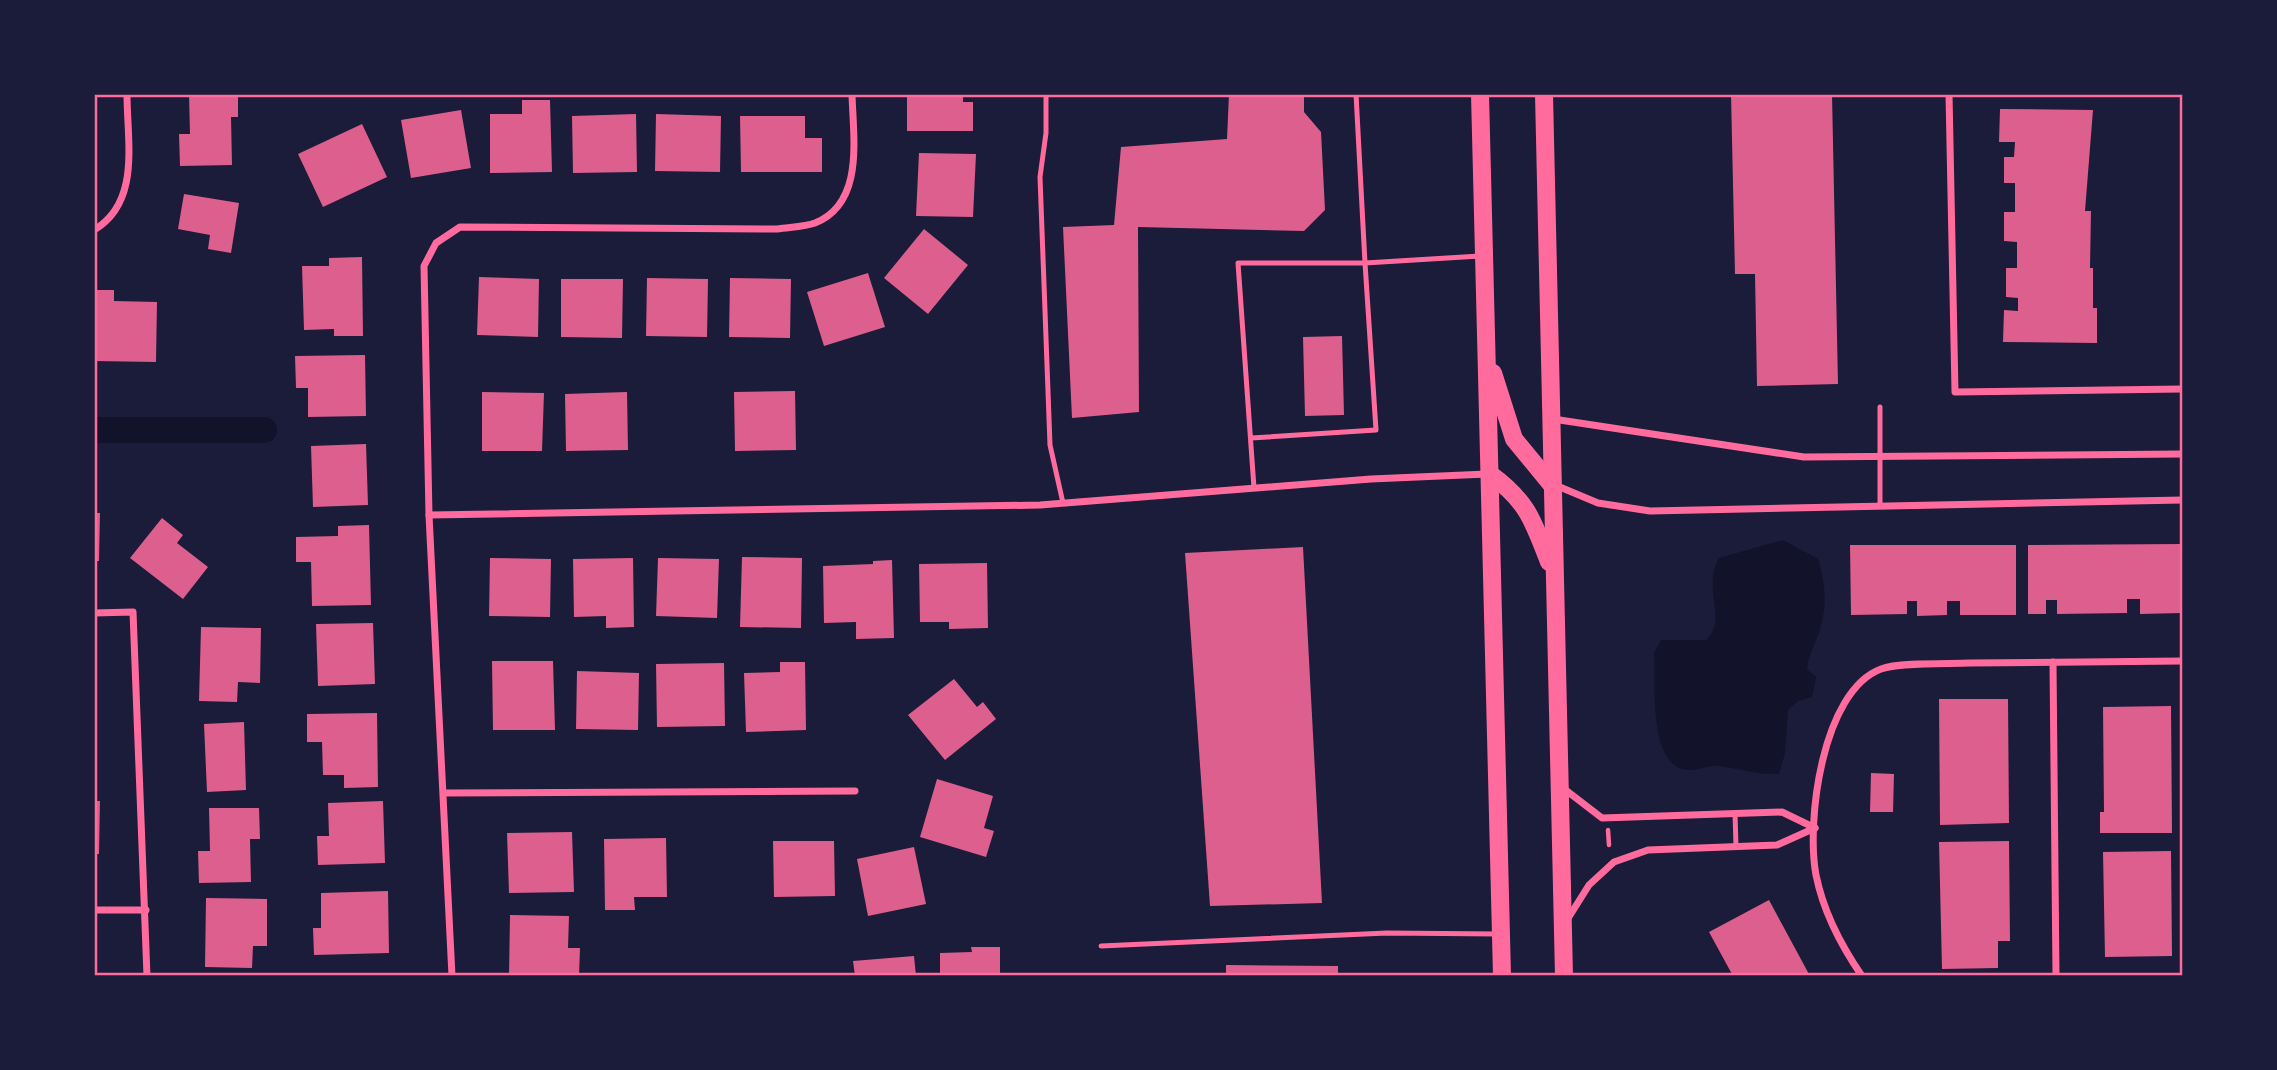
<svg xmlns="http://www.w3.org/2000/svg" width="2277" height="1070" font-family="'Open Sans',sans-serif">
<rect width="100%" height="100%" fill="#1b1b3a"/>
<!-- water -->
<path fill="#12122b" d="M1783 540 1818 559C1825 581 1827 603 1821 626 1817 641 1809 652 1807 669L1816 677 1812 697 1798 701 1788 710 1785 753 1779 774C1758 775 1741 769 1720 766 1708 764 1695 773 1682 769 1648 758 1656 683 1654 653L1661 640H1706C1729 619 1701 590 1719 558Z"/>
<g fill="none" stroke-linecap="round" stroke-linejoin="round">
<!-- canal -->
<polyline stroke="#12122b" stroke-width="26" points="94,430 264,430"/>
</g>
<!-- building -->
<g fill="#dd5f8e">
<polygon points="189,94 238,94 238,117 231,117 232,165 180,166 179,134 190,134"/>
<polygon points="907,94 963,94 963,102 973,102 973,131 907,131"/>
<polygon points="1229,94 1304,94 1304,112 1321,132 1325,210 1304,231 1138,227 1139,412 1072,418 1063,227 1114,225 1121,147 1227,139"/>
<polygon points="1731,94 1832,94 1838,384 1757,386 1755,274 1735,274"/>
<polygon points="522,100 550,100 552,172 490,173 490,114 522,114"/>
<polygon points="2000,109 2093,110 2085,211 2091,211 2090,268 2093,268 2093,308 2097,308 2097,343 2003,342 2004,310 2018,311 2018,298 2006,297 2006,268 2017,268 2017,242 2004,241 2004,212 2015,212 2015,183 2004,183 2004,157 2014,157 2015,142 1999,142"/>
<polygon points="461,110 471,168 411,178 401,120"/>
<polygon points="636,114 637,172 573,173 572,116"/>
<polygon points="656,114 721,116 720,172 655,171"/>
<polygon points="740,116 805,116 805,138 822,138 822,172 741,172"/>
<polygon points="362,124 387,177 323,207 298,154"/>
<polygon points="919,153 976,154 973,217 916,216"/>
<polygon points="184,194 239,203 231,253 208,249 210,235 178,229"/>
<polygon points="924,229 968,265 928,314 884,278"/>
<polygon points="362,257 363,336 334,336 334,329 304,330 302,266 329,266 329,258"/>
<polygon points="868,273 885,327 824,346 807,292"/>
<polygon points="479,277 539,279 538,337 477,335"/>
<polygon points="647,278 708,279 707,337 646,336"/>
<polygon points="730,278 791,279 790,338 729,337"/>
<polygon points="561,279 623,279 622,338 561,337"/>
<polygon points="94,290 114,290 114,301 157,302 156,362 94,361"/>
<polygon points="1342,336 1344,415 1305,416 1303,337"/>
<polygon points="365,355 366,416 308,417 308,388 296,388 295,356"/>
<polygon points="795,391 796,450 735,451 734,392"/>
<polygon points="482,392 544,393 542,451 482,451"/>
<polygon points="627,392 628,450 566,451 565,394"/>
<polygon points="366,444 368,505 313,507 311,446"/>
<polygon points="94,513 100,513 99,561 94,561"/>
<polygon points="162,518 183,535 177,543 208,567 183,599 130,558"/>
<polygon points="369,525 371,605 312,606 311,562 296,562 296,537 338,536 338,526"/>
<polygon points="2182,544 2182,613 2140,614 2140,599 2127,599 2127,613 2057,614 2057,600 2046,600 2046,614 2028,614 2028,545"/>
<polygon points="1850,545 2016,545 2016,615 1960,615 1960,601 1947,601 1947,615 1917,616 1917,601 1907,601 1907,614 1851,615"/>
<polygon points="1303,547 1322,903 1210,906 1185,553"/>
<polygon points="742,557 802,558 801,628 740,627"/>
<polygon points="490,558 551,559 550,617 489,616"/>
<polygon points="633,558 634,627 606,628 606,616 574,617 573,559"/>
<polygon points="658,558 719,559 717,618 656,616"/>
<polygon points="892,560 894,638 856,639 856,622 824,623 823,566 873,564 873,561"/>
<polygon points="987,563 988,628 949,629 949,622 920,622 919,564"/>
<polygon points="373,623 375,684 318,686 316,624"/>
<polygon points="201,627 261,628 260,683 238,682 237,702 199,701"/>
<polygon points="492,661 553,661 555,730 493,730"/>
<polygon points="780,662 805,662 806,730 746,732 744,673 780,672"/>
<polygon points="724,663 725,726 657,727 656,664"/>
<polygon points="577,671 639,673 638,730 576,729"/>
<polygon points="954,679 977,707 983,702 996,719 945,760 908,715"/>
<polygon points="1939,699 2008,699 2009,823 1940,825"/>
<polygon points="2171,706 2172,833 2100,833 2100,812 2104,812 2103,707"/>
<polygon points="377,713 378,787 344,788 344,775 323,775 322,742 307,742 307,714"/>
<polygon points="244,722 246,790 207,792 204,724"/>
<polygon points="1871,773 1894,774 1893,812 1870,812"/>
<polygon points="937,779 993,796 984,828 994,831 986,857 920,837"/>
<polygon points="94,801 100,801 99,854 94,854"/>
<polygon points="383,801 385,863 318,865 317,836 329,836 328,803"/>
<polygon points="209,808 259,808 260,839 250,839 251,882 199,883 198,851 210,851"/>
<polygon points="572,832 574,892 509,893 507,833"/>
<polygon points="666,838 667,897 634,897 635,910 605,910 604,839"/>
<polygon points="773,841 834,841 835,896 774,897"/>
<polygon points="2009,841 2010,941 1998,941 1998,968 1942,969 1939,842"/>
<polygon points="914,847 926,904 868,916 857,859"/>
<polygon points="2171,851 2172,956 2105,957 2103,852"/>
<polygon points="388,891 389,953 314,955 313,928 321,928 321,893"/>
<polygon points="206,898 267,899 267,946 253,946 252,968 205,967"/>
<polygon points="1769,900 1810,976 1733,976 1709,932"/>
<polygon points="510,915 569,916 568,948 580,948 579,976 509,976"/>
<polygon points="971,947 1000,947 1000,976 940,976 940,953 972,952"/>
<polygon points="914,956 916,976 855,976 853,961"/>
<polygon points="1226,965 1338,966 1338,976 1226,976"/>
</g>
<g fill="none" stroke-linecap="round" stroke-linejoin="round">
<!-- path -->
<polyline stroke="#ff6b9d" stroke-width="4.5" points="1608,830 1609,845"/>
<!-- service -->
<g stroke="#ff6b9d" stroke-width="5">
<polyline points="1046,94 1046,133 1040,177 1050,445 1063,503"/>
<polyline points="1356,94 1365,263 1480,256"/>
<polyline points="1251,438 1376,430 1365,263 1238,263 1254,488"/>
<polyline points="1880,506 1880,407"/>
<polyline points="1735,813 1736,847"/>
<polyline points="1101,946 1387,933 1498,934"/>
</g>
<!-- minor -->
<g stroke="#ff6b9d" stroke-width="7">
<polyline points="1949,94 1955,392 2182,389"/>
<path d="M94 230C141 202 127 142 127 94"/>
<polyline points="1553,419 1804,457 2182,454"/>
<polyline points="1555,485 1598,503 1650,511 2182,500"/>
<polyline points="429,515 1040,505 1371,479 1487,474"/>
<polyline points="94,613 133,612 147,976"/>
<polyline points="2053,662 2056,976"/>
<polyline points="1563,788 1602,818 1782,812 1815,828"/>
<polyline points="445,793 855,791"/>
<polyline points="94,910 146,910"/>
<polyline points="1567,920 1589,885 1614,862 1648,850 1777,845 1815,828"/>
<path d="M452 976 429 515 424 266 436 243 460 227 777 229C789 227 804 227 815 223 865 203 853 137 852 94"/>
<path d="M1862 976C1842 947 1823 910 1816 875 1806 822 1822 691 1881 669 1899 662 1949 664 1970 663 2041 663 2112 662 2182 661"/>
</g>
<!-- primary -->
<g stroke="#ff6b9d" stroke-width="18">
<polyline points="1480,94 1502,976"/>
<polyline points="1544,94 1564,976"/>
<polyline points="1493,373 1514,439 1551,484"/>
<path d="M1490 474C1527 501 1533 520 1549 562"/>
</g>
</g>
<!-- border -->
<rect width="2277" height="1070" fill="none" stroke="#1b1b3a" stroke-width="192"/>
<rect x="96" y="96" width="2085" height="878" fill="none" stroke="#ff6b9d" stroke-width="2.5"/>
</svg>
